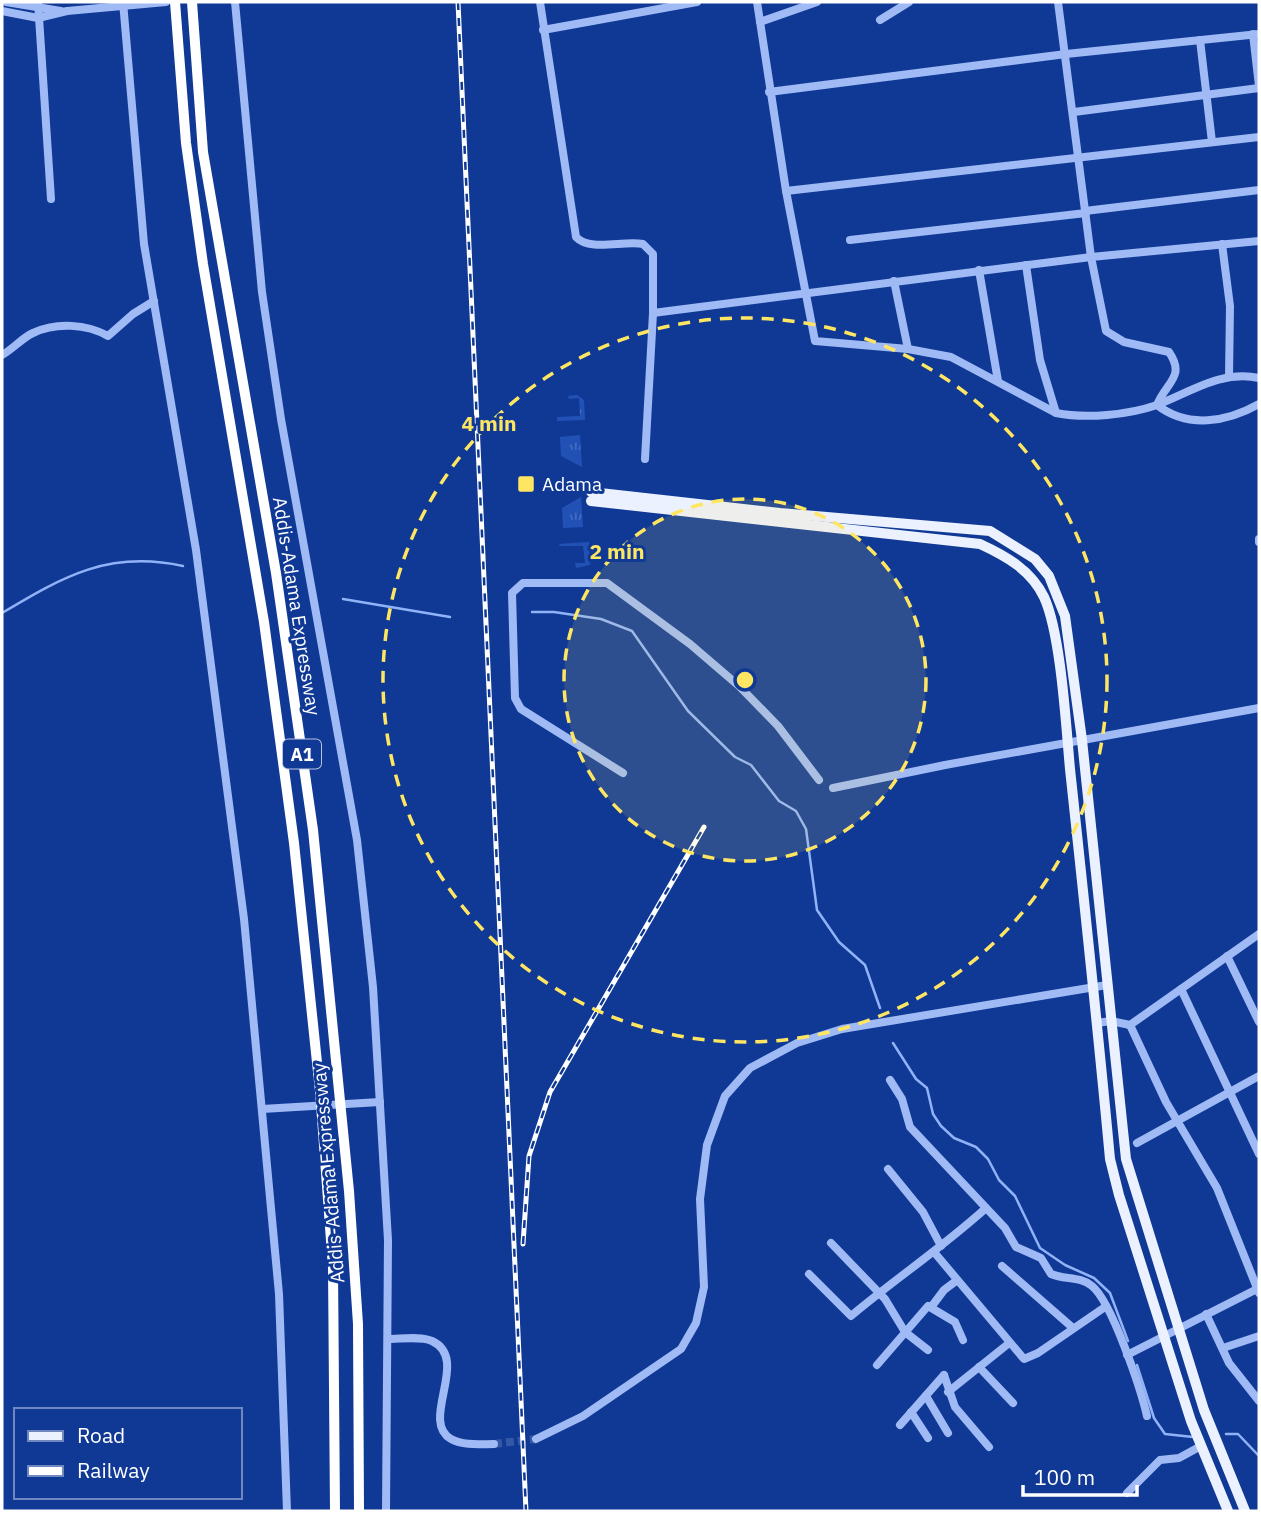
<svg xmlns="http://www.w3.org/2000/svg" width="1261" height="1513" font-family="'IBM Plex Sans',sans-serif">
<defs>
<pattern id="grass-tufts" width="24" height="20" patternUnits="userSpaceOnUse" patternTransform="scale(1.75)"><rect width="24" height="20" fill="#2251b5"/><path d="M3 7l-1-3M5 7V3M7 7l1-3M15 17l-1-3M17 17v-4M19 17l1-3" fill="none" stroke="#436bc0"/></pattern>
</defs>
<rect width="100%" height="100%" fill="#103996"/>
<!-- grass -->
<g fill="url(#grass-tufts)">
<polygon points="577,395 584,400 585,420 557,421 557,417 580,416 579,398 569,399 568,396"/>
<polygon points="580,435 582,467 561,456 560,437"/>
<polygon points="581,497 583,527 563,528 562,508"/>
<polygon points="589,542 590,565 576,568 575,563 585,563 583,546 560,546 559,544"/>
</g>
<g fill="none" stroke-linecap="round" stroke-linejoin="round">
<!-- stream -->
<g stroke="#90b3f7" stroke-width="2.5">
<polyline points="343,599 450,617"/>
<polyline points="532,612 554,612 601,619 632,631 688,711 735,757 751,765 779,801 796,811 806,829 817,910 839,942 865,965 880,1008"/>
<path d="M2 613C64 576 109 550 183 566"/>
<polyline points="893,1043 916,1079 927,1088 933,1114 941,1126 954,1138 976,1147 988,1159 999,1180 1015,1196 1040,1248 1065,1265 1094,1278 1110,1293 1128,1341"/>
<polyline points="1137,1365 1154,1418 1165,1434 1193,1437"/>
<polyline points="1226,1434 1238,1434 1259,1456"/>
</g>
<!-- minor-tunnel -->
<polyline stroke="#3457a6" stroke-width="8" stroke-dasharray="8 4" stroke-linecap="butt" points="494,1444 536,1439"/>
<!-- minor -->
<g stroke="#9fbaf4" stroke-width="8">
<polyline points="6,2 61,11"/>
<polyline points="38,2 51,199"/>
<polyline points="123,2 144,244 196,550 244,919 279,1294 287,1511"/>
<polyline points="235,2 262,292 281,419 357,840 373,987 388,1240 386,1511"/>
<path d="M540 2 576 237C590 252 624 240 643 244L653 254V313L645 459"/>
<path d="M757 2 786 191 815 341 908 349 951 357 1056 413C1086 419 1128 415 1157 405 1191 392 1221 370 1259 378"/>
<path d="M1058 2 1091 257 1106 331 1124 342 1169 352C1186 377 1166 382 1157 405 1188 429 1227 422 1259 404"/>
<polyline points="2,11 38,18 67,11 166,2"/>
<polyline points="880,20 909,2"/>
<polyline points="760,22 817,2"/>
<polyline points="543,30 697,2"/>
<polyline points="1253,34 1259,86"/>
<polyline points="1200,40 1212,142"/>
<polyline points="769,92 1066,54 1259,34"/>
<polyline points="1074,112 1259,88"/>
<polyline points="786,191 1259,137"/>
<polyline points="1085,211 1259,190"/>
<polyline points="850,240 1086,213"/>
<polyline points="1222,244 1230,306 1229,377"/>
<polyline points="1026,265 1040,360 1056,413"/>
<polyline points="979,270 998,381"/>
<polyline points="894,281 908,349"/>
<polyline points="653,313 1091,257 1259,241"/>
<path d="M2 355C13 349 22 338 33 333 56 322 87 324 108 336L133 314 154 301"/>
<polyline points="1259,542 1259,539"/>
<polyline points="623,773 521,709 515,698 512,593 523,583 607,583 690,644 739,686 778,726 819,780"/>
<polyline points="833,788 945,765 1259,708"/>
<polyline points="1227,956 1259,1022"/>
<polyline points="1181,989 1259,1154"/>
<polyline points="1097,1023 1111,1021 1130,1025 1259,934"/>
<polyline points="1130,1025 1166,1102 1217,1188 1259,1293"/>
<path d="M890 1080 902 1099 910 1127 1005 1228 1016 1247 1041 1258 1051 1274C1065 1280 1080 1276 1092 1286 1112 1302 1141 1390 1147 1416"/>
<polyline points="262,1109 380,1102"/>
<polyline points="1137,1143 1259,1076"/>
<polyline points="888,1169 923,1212 941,1246"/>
<polyline points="831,1243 885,1299 905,1332 928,1350"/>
<polyline points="934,1252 1024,1359 1038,1353 1105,1307"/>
<polyline points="1002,1266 1073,1328"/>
<path d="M809 1274 851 1316C895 1279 943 1247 986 1208"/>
<polyline points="932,1306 944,1290 956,1281"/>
<polyline points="1206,1314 1229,1363 1259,1401"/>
<path d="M388 1339C401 1339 421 1336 432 1341 471 1359 419 1421 451 1439 464 1446 480 1444 494 1444"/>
<polyline points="1223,1348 1259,1336"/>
<polyline points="1127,1355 1257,1289"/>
<polyline points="877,1365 928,1306 955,1322 963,1340"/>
<polyline points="979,1367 1013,1403"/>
<polyline points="944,1375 955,1407 989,1447"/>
<polyline points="948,1392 1008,1344"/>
<polyline points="926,1396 948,1433"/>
<polyline points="911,1412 928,1438"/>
<polyline points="900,1425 944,1375"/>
<polyline points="536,1439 583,1416 681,1349 696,1323 704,1287 700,1199 707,1145 725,1096 750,1068 797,1043 842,1029 1107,985"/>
<polyline points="1127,1493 1160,1460 1179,1458 1201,1446"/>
</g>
<!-- major -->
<g stroke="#ecf1ff" stroke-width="10">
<polyline points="591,492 780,513 990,531 1035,559 1049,576 1065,616 1082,740 1126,1159 1204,1410 1245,1511"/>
<path d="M591 501 980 544C1006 556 1031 570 1044 597 1061 634 1066 726 1070 769 1084 899 1098 1029 1110 1159L1119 1195 1191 1421 1228 1511"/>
</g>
<!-- highway -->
<g stroke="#fff" stroke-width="10">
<polyline points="175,2 186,143 203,264 264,622 294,843 320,1091 333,1268 335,1511"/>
<polyline points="192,2 203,152 276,573 313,830 349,1191 358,1324 359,1511"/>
</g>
<!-- rail casing -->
<g stroke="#fff" stroke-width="5">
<g id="rail">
<polyline points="458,2 526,1511"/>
<polyline points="523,1244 529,1156 550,1092 704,827"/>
</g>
</g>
<!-- rail -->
<use href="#rail" stroke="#103996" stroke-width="2.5" stroke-dasharray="8" stroke-linecap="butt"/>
</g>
<!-- distance rings -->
<circle cx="745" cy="680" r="181" fill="#ffe662" fill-opacity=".12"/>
<g fill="none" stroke="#ffe662" stroke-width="3.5" stroke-dasharray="12 9">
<circle cx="745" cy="680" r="181"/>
<circle cx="745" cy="680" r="362"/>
</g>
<!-- markers -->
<rect fill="#ffe662" stroke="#103996" stroke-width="2.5" x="517" y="475" width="18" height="18" rx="3.5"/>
<g text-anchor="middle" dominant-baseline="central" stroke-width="6" stroke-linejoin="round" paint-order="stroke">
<!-- shield labels -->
<rect fill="#103996" stroke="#b7c4e0" stroke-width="2" x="283" y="739.5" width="38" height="29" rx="5"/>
<g font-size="18" font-weight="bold" fill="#fff">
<text x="302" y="754">A1</text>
</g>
<!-- poi labels -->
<g font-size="19" fill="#fff" stroke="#103996" text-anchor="start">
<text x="542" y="484">Adama</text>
</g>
<!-- street labels -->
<g font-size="19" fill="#fff" stroke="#103996">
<text transform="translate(297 606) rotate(81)">Addis-Adama Expressway</text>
<text transform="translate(328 1173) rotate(-95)">Addis-Adama Expressway</text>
</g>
</g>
<circle cx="745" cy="680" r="10" fill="#ffe662" stroke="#103996" stroke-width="3.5"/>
<g font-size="21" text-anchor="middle" font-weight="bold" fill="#ffe662" stroke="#103996" stroke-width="6" stroke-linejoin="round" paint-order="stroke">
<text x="489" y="431">4 min</text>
<text x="617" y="559">2 min</text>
</g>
<!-- border -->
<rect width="1261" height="1513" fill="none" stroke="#ffffff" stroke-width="7"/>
<!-- legend -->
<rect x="14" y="1408" width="228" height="91" fill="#103996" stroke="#7088c0" stroke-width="2"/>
<rect x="28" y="1431" width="35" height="10" fill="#ecf1ff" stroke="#7088c0" stroke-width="2"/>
<text x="77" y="1443" font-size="21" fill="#ffffff">Road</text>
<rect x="28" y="1466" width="35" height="10" fill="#ffffff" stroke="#7088c0" stroke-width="2"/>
<text x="77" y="1478" font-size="21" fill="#ffffff">Railway</text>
<!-- scale -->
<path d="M1023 1485v10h114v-10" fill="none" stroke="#ffffff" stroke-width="3.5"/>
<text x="1034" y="1485" font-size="21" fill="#ffffff" stroke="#103996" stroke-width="5" paint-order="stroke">100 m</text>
</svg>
